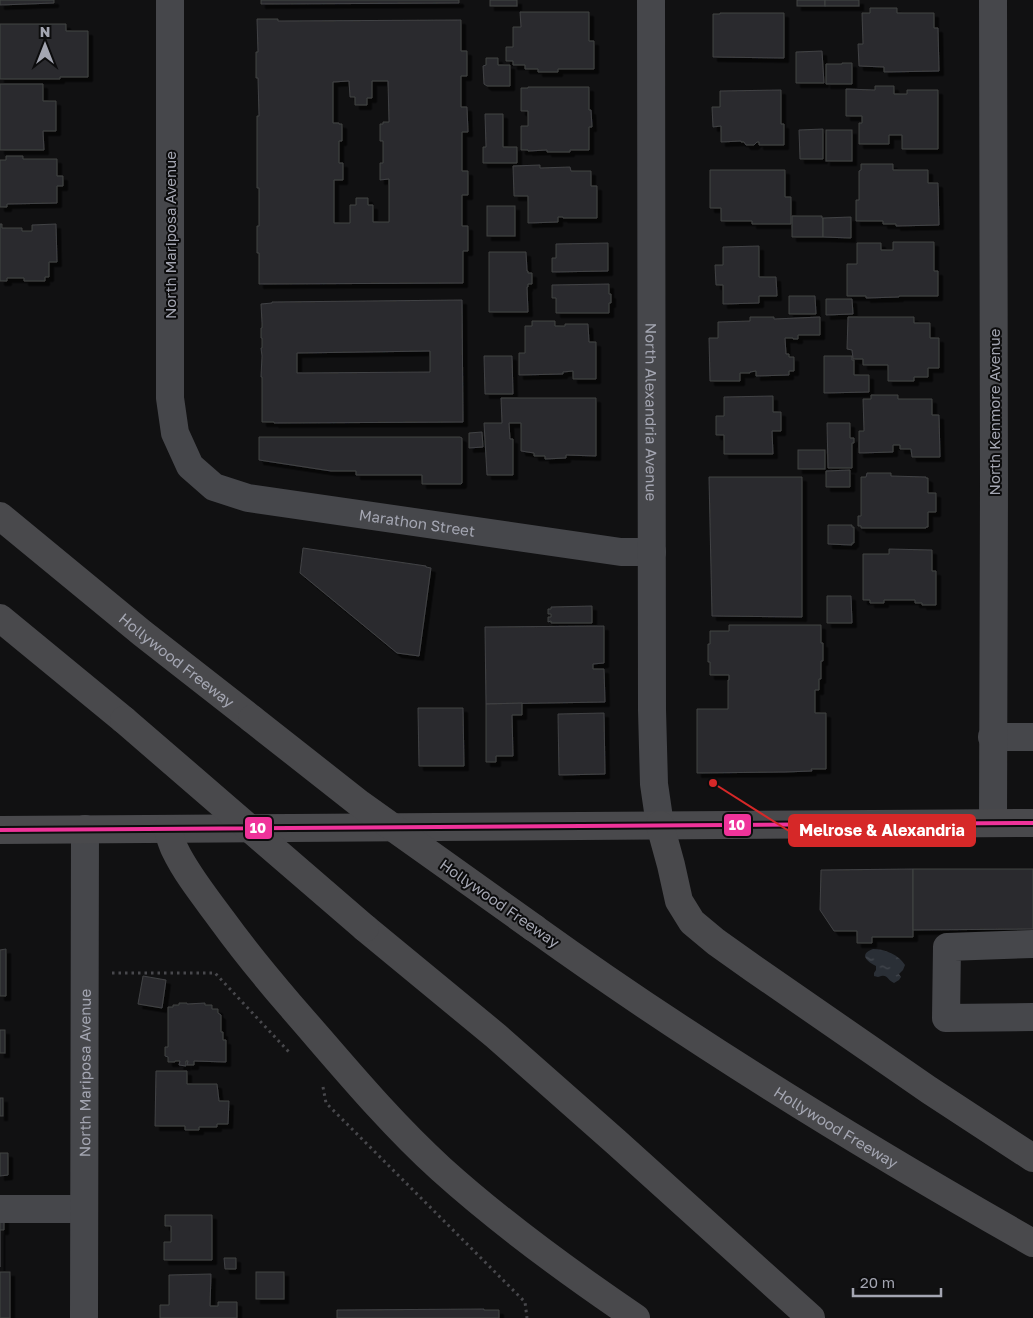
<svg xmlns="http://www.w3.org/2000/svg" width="1033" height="1318" font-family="'Golos Text',sans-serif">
<defs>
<pattern id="water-ripples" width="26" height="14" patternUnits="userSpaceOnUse" patternTransform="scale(1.25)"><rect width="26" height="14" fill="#2a2f36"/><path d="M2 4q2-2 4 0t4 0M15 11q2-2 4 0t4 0" fill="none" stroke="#464a51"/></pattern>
<filter id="shadow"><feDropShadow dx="4.5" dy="4.5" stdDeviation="0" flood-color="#0009"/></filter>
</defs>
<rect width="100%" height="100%" fill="#111112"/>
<!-- water -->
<path fill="url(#water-ripples)" d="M873 949C885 949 899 955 905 965L903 970 899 974 901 977 899 980 894 983C886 979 888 973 878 977L874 976V973L876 970V966C866 961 859 954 873 949Z"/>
<!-- building -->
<g fill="#2c2c2e" stroke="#414245" fill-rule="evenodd" filter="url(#shadow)">
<polygon points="0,0 54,0 54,3 0,5"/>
<polygon points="261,0 459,0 459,3 261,4"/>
<rect x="490" y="0" width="27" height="6"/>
<rect x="797" y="0" width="28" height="6"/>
<rect x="825" y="0" width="34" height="6"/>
<polygon points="870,8 897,8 897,13 934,13 934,28 938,28 939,71 884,72 884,67 859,66 858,44 863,44 862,13 870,13"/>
<polygon points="520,12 589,12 589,41 594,41 594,69 558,69 558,72 538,72 538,69 525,69 525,65 513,65 513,61 506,61 506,47 513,47 513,27 521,27"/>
<polygon points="720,13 784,13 784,58 713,57 713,14 720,14"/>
<path d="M257 19H278V21L461 20V51H467V76H461V107H467L468 132H462V171H468V195H462V226H468V251H463V283L259 284V253H257V226H259V188H257V116H259L258 78H256V52H258ZM349 81 350 97H355V105H367V98H372V81H388L389 122H383V124H380V141H383V163H380V180L389 179V222H373V205H368V198H356V205H350V223H334V180H343V163H339V141H342V124H339V123H333V82Z"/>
<polygon points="0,24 66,24 66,31 88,31 88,77 60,77 60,79 0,79"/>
<polygon points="822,51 824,83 796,83 796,52"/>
<polygon points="486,58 498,58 498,65 510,65 510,86 487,86 484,84 483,66 486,65"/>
<polygon points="842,63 852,63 852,84 826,84 826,64 842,64"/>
<polygon points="0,84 43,84 43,101 56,101 56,131 43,131 44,150 0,150"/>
<polygon points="875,86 894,86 894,94 907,94 907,90 938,90 938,149 902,149 902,135 889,135 889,144 859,144 859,123 862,123 862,116 846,116 846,89 875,90"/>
<polygon points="528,87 589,87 589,110 591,110 592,127 589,127 589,150 570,150 570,152 547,152 547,150 528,151 528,150 521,150 521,126 528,126 528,111 521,111 521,88 528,88"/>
<polygon points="781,90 781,124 784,124 784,145 759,145 759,142 757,142 754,145 746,145 744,142 741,142 741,141 721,142 721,126 713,127 712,107 720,107 720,91"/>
<polygon points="485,114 503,114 503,147 517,147 517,163 483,163 483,147 486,147"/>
<polygon points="823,129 823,159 800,159 799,130"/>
<rect x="826" y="130" width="26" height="31"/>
<polygon points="6,156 23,156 23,159 57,159 57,176 63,176 63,186 57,186 57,203 7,204 7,207 0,207 0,160 6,160"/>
<polygon points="861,164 893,164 893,170 928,170 928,183 938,183 939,225 896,226 896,224 883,224 883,221 856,221 856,200 859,200 859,171 861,170"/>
<polygon points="540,165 540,168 570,167 571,171 591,171 591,186 597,186 597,218 563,218 563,217 558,217 558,222 528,223 528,196 514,196 513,166"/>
<polygon points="710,170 785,170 785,197 791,197 791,224 752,224 752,221 721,221 721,208 710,208"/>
<rect x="487" y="206" width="28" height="30"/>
<polygon points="792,216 822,216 822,218 823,218 823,237 792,237"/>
<polygon points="851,217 851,238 823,237 823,218"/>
<polygon points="0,224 2,224 2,228 22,228 22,231 32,231 32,225 56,224 57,262 49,262 49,277 45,277 45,281 24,281 24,278 7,278 7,281 0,281"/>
<polygon points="893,242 934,242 934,271 938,271 938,296 899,296 899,297 866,298 866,296 847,296 847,264 857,264 857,243 881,243 881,250 893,250"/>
<polygon points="608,243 608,271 552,272 552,258 556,258 556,244"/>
<polygon points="759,246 759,277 776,277 777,296 759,296 759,303 723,304 723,285 716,285 715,265 723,265 723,247"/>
<polygon points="489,252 526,252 527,271 528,271 528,273 532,273 532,284 528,284 528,287 527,287 528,312 489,312"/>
<polygon points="609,284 609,294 611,294 611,303 609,303 609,313 556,313 556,298 552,298 552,285"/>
<polygon points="789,296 815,296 816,314 789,314"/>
<polygon points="826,299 852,299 853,314 826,315"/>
<path d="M462 300 463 422 274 423V422H262V377H261L262 356 261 348H262V338H261V328H262V323L261 304 272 303V302ZM430 351V372L297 373V353Z"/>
<polygon points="750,317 774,317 774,319 820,317 820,335 798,335 798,339 793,339 793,338 785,338 786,354 789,354 789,357 794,357 794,371 789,371 789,375 756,376 756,371 750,372 750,373 740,373 740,381 710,381 709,338 718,338 718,322 750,321"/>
<polygon points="848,317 914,317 914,323 930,323 930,338 939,338 939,368 928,368 928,377 914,377 914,381 888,381 888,365 863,365 863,359 853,359 852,350 847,349"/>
<polygon points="532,321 555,321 555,326 565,326 565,324 588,324 589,342 596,342 596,379 573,379 573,371 563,372 563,374 519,375 519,353 525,353 525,326 532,326"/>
<polygon points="484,356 512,356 513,394 485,394"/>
<polygon points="824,356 852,356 852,360 854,360 854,375 869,375 869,392 824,393"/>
<polygon points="871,395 898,395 898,399 932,399 932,415 939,415 940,457 912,457 911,449 900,449 900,445 893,445 893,452 859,453 859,431 864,431 863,399 871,399"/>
<polygon points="773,396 773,412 781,412 781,431 772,431 773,454 724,454 724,435 716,435 716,416 724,416 724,397"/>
<polygon points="501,398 596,398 596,456 566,455 566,458 545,459 545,456 534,456 534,453 521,451 521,423 509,423 510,439 513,439 513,475 487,475 484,423 502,423"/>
<polygon points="827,423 850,423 850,438 854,438 854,443 852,443 852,468 828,468"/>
<polygon points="482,432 483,447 469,448 469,433"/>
<polygon points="259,437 460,437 462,438 462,483 461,484 422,484 422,475 356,475 356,471 331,471 259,460"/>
<rect x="798" y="450" width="27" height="19"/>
<polygon points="850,470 850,487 826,487 826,471"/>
<polygon points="867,473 891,473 891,476 926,477 926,478 928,478 928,493 936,493 936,512 928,512 928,527 926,527 926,528 861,528 861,526 858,526 858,516 861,516 861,477 866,477"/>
<polygon points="709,477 802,477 802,617 712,616"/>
<polygon points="828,525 852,525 852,527 854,527 854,543 852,543 852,545 828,544"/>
<polygon points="303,548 426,566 426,567 431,568 419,656 397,653 300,573"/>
<polygon points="889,549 932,550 932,571 936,571 936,605 922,605 922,603 915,603 915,600 884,600 884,603 870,603 870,600 863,600 863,554 889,554"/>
<polygon points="827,596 851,596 852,623 827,623"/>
<polygon points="592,606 592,623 551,623 551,621 548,622 548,617 551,617 551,614 548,614 548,609 551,609 551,607"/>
<polygon points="729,625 821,625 821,643 823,643 823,661 821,661 821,679 819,679 819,690 815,690 815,713 826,713 826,769 811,769 812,771 785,772 697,773 697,709 728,709 728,680 729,680 729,675 710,675 710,662 708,662 708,644 710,644 710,631 729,631"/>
<polygon points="604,626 604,663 593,664 593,669 604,669 605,702 486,704 485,627"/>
<polygon points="522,703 522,715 512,715 513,756 496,756 496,762 486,762 486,704"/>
<polygon points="418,708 463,708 464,766 419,766"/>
<polygon points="604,713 605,774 559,775 558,714"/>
<polygon points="913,869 913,937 872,937 872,943 857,943 857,931 834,931 820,910 821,870"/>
<polygon points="913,869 1033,869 1033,929 913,930"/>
<polygon points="6,949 6,996 0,996 0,950"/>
<polygon points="143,976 166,980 162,1008 138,1004"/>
<polygon points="179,1003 187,1003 187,1004 205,1003 205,1005 212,1005 212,1009 218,1009 218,1013 221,1015 221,1032 223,1032 223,1040 226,1040 226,1062 194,1061 194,1065 187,1065 188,1061 186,1061 186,1066 179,1065 180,1061 175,1061 175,1062 168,1062 168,1057 165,1056 165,1047 168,1047 168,1007 173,1007 173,1005 179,1005"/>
<rect x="0" y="1030" width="5" height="23"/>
<polygon points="156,1071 187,1071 187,1084 217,1084 219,1101 229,1101 228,1124 217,1124 217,1127 199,1127 199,1130 185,1130 185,1126 155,1126"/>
<rect x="0" y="1098" width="3" height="18"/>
<polygon points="0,1153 8,1153 8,1175 0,1176"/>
<polygon points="165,1215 212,1215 212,1260 164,1260 164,1242 171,1242 171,1226 165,1226"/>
<polygon points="0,1216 4,1216 4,1230 0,1230 0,1267"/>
<polygon points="224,1258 236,1258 236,1269 225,1269"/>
<rect x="0" y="1272" width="10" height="46"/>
<rect x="256" y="1272" width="28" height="27"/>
<polygon points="211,1274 210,1306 218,1306 218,1302 237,1302 237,1318 160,1318 160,1305 169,1305 169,1275"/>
<polygon points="484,1309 484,1310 499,1310 499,1318 337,1318 337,1310"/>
</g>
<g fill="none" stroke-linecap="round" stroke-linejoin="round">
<!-- path -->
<g stroke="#48484c" stroke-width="3" stroke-dasharray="2.5 4" stroke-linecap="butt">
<polyline points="112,973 215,973 289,1052"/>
<polyline points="323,1087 326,1103 525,1302 527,1318"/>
</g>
<!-- minor -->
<g stroke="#46474b" stroke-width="28">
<path id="s1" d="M170 0V398L175 433 190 466 214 487 248 498 621 552H652"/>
<path id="s2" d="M651 0 652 710 654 784 660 825"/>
<polyline points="992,737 1033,737"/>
<polyline points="993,823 994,484 993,0"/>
<polyline points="1033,944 947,947 946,1018 1033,1017"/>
<polyline points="0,1209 84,1209"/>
<path id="s3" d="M84 1318 85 829"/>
</g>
<!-- major -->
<polyline stroke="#49494c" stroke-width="28" points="0,830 1033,823"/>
<!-- highway -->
<g stroke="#49494c" stroke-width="28">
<path id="s4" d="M0 516 142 633 252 719"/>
<polyline points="0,618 124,720"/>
<polyline points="660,825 671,865 679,901 692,922 716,942 754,969 929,1090 1033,1158"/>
<path d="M167 829C170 836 172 844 175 850 187 875 206 898 222 920 243 949 266 977 290 1005 339 1061 386 1119 441 1169 502 1224 568 1272 636 1318"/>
<polyline points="365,928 496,1036 616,1142 811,1318"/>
<path id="s5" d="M534 928C694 1043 862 1146 1033 1243"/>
</g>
<!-- highway-bridge -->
<g stroke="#49494c" stroke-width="28">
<polyline points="252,719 360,804 534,928"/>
<polyline points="124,720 365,928"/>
</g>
<!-- bus-1 casing -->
<g stroke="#0c0c0d" stroke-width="8">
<polyline id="bus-1" points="0,830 1033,823"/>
</g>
<!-- bus-1 -->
<use href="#bus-1" stroke="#ef339a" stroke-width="4"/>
</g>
<g text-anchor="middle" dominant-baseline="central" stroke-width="4" stroke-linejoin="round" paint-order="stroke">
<!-- street labels -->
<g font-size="15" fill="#a4a6b2" stroke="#0c0c0d">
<text transform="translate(170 235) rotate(-90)">North Mariposa Avenue</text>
<text transform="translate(994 412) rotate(-90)">North Kenmore Avenue</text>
<text stroke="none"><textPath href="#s2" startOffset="412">North Alexandria Avenue</textPath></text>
<text stroke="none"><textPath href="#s1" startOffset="708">Marathon Street</textPath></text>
<text stroke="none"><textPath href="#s4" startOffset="228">Hollywood Freeway</textPath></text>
<text transform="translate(500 903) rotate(35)">Hollywood Freeway</text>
<text stroke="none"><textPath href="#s3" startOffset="245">North Mariposa Avenue</textPath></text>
<text stroke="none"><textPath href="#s5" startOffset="362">Hollywood Freeway</textPath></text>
</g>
</g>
<!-- callouts -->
<path fill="none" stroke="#d62828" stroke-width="2" d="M713 783L789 831"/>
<circle fill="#d62828" stroke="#0c0c0d" stroke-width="2" cx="713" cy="783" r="5"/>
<rect fill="#d62828" stroke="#d62828" stroke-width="2" x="789" y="815" width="186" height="31" rx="5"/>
<g font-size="16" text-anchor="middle" font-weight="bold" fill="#fff">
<text x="882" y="836">Melrose &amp; Alexandria</text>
</g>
<g stroke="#0c0c0d" stroke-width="2">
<rect x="723" y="813" width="29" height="24" rx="5" fill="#ef339a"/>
<rect x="244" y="816" width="29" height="24" rx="5" fill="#ef339a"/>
</g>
<g font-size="14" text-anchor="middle" font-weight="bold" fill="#fff">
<text x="737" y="830">10</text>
<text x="258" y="833">10</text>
</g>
<!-- north arrow -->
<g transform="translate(45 45)" stroke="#0c0c0d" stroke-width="4" paint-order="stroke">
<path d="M0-4L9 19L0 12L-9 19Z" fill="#a4a6b2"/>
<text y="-8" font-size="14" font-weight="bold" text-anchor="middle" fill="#a4a6b2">N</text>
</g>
<!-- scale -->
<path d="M853 1288v8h88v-8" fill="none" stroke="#a4a6b2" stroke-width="2.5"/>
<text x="860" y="1288" font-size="15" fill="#a4a6b2" stroke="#0c0c0d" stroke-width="4" paint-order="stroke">20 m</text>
</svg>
